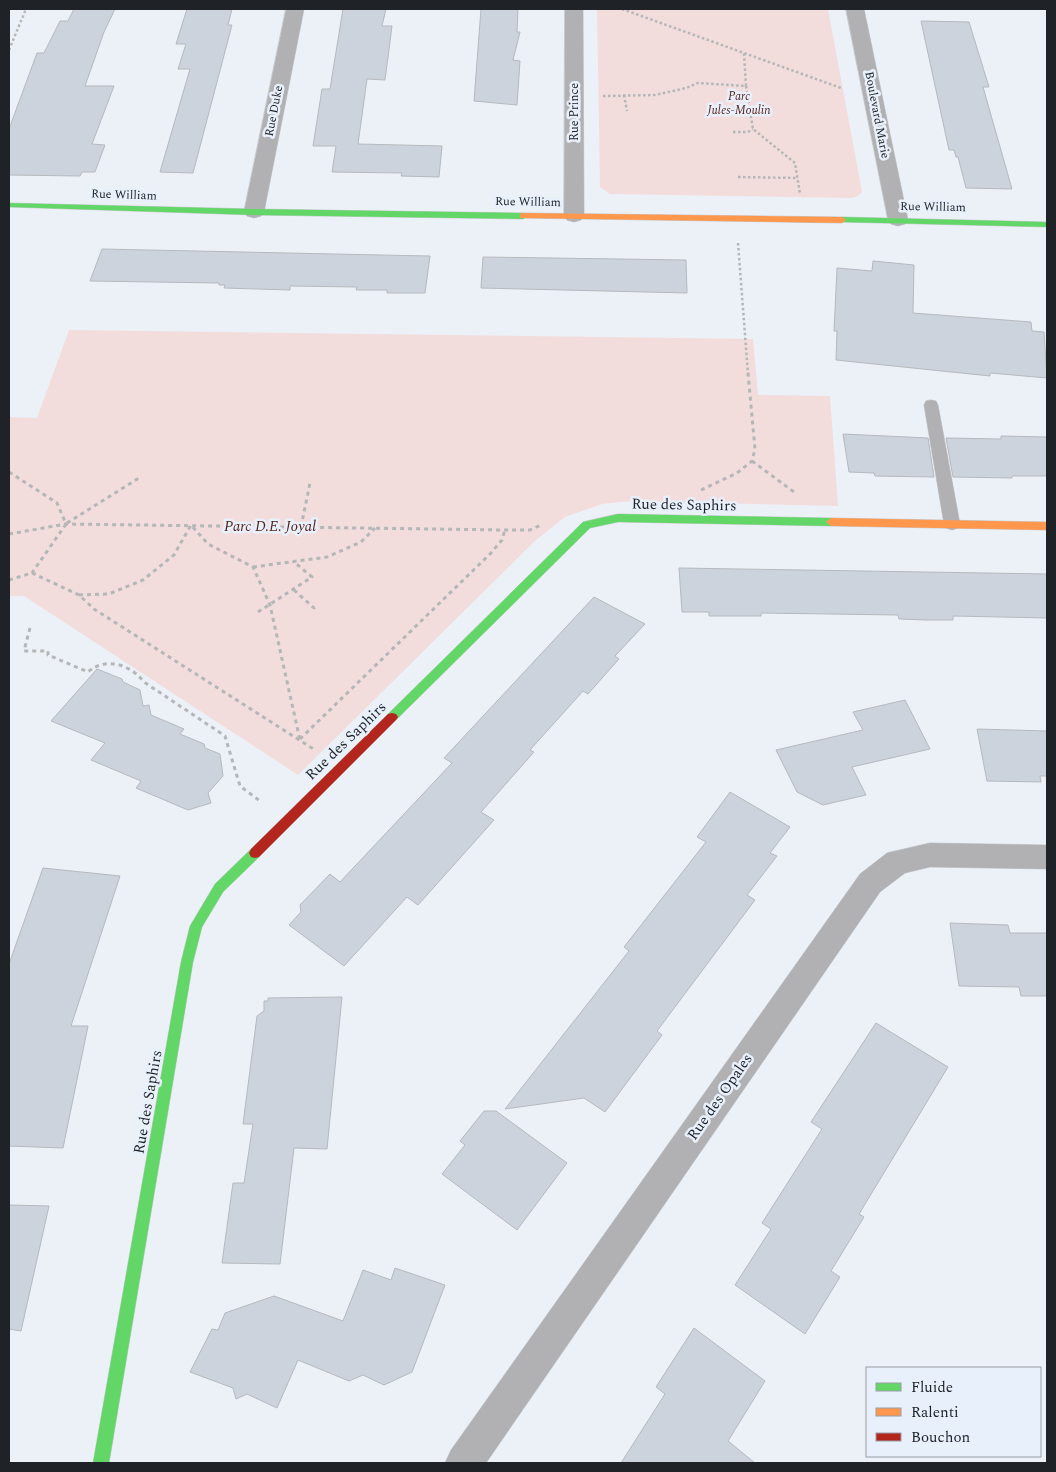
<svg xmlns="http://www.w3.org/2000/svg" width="1056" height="1472" font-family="Spectral,serif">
<rect width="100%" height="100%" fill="#ecf1f7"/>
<!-- green -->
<g fill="#f2dddc">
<polygon points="597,9 828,9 862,192 858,196 851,198 610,194 600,187"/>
<polygon points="69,330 753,339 758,395 830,396 838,506 631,501 602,504 565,517 536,540 298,775 24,596 9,596 9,417 37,418"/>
</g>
<!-- building -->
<g fill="#cdd3dc" stroke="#b6b9be">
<polygon points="74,9 115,9 104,32 85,86 114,86 92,144 105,145 95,172 82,172 80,176 9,175 9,129 37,53 44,53 60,21 68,21"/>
<polygon points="187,9 232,9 228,25 232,25 193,173 160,172 190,69 178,69 186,44 176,44"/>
<polygon points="343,9 386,9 382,26 392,26 385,80 367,79 358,144 442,146 439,177 401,176 402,173 332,172 336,146 313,146 322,89 330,89"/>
<polygon points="481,9 518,9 517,32 520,32 513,60 520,61 517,105 474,101"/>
<polygon points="921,21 969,22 989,87 983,87 1012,189 966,188 958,157 956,157 954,150 949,150"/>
<polygon points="102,249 334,254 430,256 425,293 387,293 387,290 356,290 357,287 290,286 290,290 224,288 225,285 219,285 219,283 90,281"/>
<polygon points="483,257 686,260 687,293 481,288"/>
<polygon points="873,261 914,265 913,313 1031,322 1032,331 1044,332 1047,378 990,373 990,376 836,360 837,331 834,331 837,268 872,271"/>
<polygon points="843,434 928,438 934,477 875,476 874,473 849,472"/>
<polygon points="1001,436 1047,437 1047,476 1012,476 1012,478 953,477 946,438 1001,439"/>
<polygon points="679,568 1047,574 1047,618 953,616 953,620 926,620 899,619 898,615 761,613 761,616 709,616 709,612 682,612"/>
<polygon points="594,597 645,624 615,656 619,659 603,677 588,694 583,691 530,750 534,752 481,812 494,820 418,905 407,897 344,966 289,925 301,912 300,905 330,874 340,882 452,763 444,758"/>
<polygon points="97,669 122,679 123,682 140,690 143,706 149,705 151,715 184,729 180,734 204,744 205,748 220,754 223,776 208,793 211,803 188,810 136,788 141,781 91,760 105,743 51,721"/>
<polygon points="905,700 930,749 852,767 866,795 823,805 797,792 776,750 863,730 853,712"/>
<polygon points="977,729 1047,731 1047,776 1040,776 1041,782 987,781"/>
<polygon points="730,792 790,827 770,853 777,856 747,895 755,900 657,1031 662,1035 605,1112 584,1098 505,1109 629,951 624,947 706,842 697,837"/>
<polygon points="43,868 120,876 71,1026 88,1026 63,1148 9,1146 9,964"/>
<polygon points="950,923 1008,925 1010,933 1047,933 1047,996 1021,996 1019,987 959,986"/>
<polygon points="342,997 327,1149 294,1148 280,1264 222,1263 233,1183 244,1183 253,1124 243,1124 257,1016 264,1011 264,1001 268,1001 268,998"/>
<polygon points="876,1023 948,1067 859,1214 864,1217 831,1271 840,1277 805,1334 735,1285 771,1229 762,1223 822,1129 811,1122"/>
<polygon points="484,1111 496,1111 567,1163 517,1230 442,1174 465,1145 460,1141"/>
<polygon points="9,1205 49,1206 21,1331 9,1329"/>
<polygon points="395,1268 445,1285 412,1372 384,1385 363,1375 349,1381 298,1360 277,1408 247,1394 236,1399 233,1388 190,1372 212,1329 218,1330 225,1313 274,1296 343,1321 363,1270 391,1280"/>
<polygon points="694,1328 765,1381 728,1441 755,1463 621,1463 665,1394 656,1387"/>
</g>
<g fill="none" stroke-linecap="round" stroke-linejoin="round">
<!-- lane casing -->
<g stroke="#c8ccd1" stroke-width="1">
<polygon id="lane" points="931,400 936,401 938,405 960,524 958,528 952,530 946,528 944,524 924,405 926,401"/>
</g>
<!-- street casing -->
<g stroke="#c8ccd1" stroke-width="1">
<g id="street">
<polygon points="286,9 304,9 264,212 261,216 254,218 247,216 244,212"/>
<polygon points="565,9 583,9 584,216 581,220 574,222 567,220 564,216"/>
<polygon points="846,9 864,9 908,220 905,224 898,226 891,224 888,220"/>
<polygon points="930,843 1047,845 1047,869 930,867 905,873 880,892 486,1463 445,1463 451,1450 860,874 887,853"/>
</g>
</g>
<!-- fast casing -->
<g stroke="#c8ccd1" stroke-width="1">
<g id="fast">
<polygon points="9,203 254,209 523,213 527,216 523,219 254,215 9,207"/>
<polygon points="842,217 1047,222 1047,227 839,222 838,220"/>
<polygon points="618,514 831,518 836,522 831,526 618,522 590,528 396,720 388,720 386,717 388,714 583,522"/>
<polygon points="255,848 259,849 261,853 259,857 223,892 202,927 193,962 109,1463 93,1463 181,962 190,926 215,884 251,849"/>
</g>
</g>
<!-- slow casing -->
<g stroke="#c8ccd1" stroke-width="1">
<g id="slow">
<polygon points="523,213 842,217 846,220 842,223 520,218 520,214"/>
<polygon points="831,518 1047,522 1047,530 831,526 826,522"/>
</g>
</g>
<!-- jam casing -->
<g stroke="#c8ccd1" stroke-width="1">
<polygon id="jam" points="392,713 396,714 398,717 396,720 259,857 255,858 251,857 249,853 251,849 388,714"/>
</g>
<!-- path-far1 -->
<g stroke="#b5b6b8" stroke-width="2.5" stroke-dasharray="2.5 2.5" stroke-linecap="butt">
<polyline points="622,9 841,88"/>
<polyline points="9,50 26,9"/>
<polyline points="746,86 753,129 795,163 800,194"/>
<polyline points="624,95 627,111"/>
<polyline points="603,96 655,95 686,88 698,83 746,86 744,53"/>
<polyline points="733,132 748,132 753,129"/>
<polyline points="738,177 798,178"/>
<polyline points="738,243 748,374"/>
</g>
<!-- path -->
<g stroke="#b5b6b8" stroke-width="3" stroke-dasharray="4 4" stroke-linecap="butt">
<polyline points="752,461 794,492"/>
<polyline points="9,472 57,503 66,524 32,573"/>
<polyline points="701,490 737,473 752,461 755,449 748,373"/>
<polyline points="67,523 139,478"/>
<polyline points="301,527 310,483"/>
<polyline points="9,534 66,524 505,530 530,530 541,525"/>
<polyline points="253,567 327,557 361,542 375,528"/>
<polyline points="9,580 32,573 79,595 94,609 315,750"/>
<polyline points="294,590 314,608 316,607"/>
<polyline points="79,595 109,594 143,580 174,555 191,525 208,544 253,567 270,605 300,740"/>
<polyline points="258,612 312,577 293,561"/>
<path d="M30 628 24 651H48V655L88 672C106 656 131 665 144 682L225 736 240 786 260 801"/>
<polyline points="300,739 491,553 502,540 505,530"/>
</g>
<!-- lane -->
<use href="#lane" fill="#b1b1b3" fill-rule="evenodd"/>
<!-- street -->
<use href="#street" fill="#b1b1b3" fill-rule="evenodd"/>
<!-- fast -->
<use href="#fast" fill="#63d668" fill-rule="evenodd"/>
<!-- slow -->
<use href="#slow" fill="#ff974d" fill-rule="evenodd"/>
<!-- jam -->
<use href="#jam" fill="#b3261e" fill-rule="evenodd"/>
</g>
<g text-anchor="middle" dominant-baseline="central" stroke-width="5" stroke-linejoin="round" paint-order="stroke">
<!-- far-park labels -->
<g font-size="12" font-style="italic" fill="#59231a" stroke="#e8f0fc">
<text x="739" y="96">Parc<tspan x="739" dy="14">Jules-Moulin</tspan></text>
</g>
<!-- far-street labels -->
<g font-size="12" fill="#1f2226" stroke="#e8f0fc">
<text transform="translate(274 111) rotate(-79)">Rue Duke</text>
<text transform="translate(574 112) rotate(-90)">Rue Prince</text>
<text transform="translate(877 115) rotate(79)">Boulevard Marie</text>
<text transform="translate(124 195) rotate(2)">Rue William</text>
<text transform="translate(528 202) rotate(1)">Rue William</text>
<text transform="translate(933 207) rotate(1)">Rue William</text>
</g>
<!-- street labels -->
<g font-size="15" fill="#1f2226" stroke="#e8f0fc">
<text transform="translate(684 505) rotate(1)">Rue des Saphirs</text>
<text transform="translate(346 741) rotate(-44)">Rue des Saphirs</text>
<text transform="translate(720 1097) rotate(-55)">Rue des Opales</text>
<text transform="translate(148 1102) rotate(-80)">Rue des Saphirs</text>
</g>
<!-- park labels -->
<g font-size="15" font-style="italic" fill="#59231a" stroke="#e8f0fc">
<text x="270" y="526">Parc D.E. Joyal</text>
</g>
</g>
<!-- border -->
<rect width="1056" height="1472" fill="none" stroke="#1f2226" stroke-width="20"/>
<!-- legend -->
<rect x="866" y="1367" width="175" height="90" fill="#e8f0fc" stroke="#989ea6"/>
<rect x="876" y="1383" width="25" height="8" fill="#63d668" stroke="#989ea6"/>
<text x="911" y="1392" font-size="15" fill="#1f2226">Fluide</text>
<rect x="876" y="1408" width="25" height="8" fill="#ff974d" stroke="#989ea6"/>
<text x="911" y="1417" font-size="15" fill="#1f2226">Ralenti</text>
<rect x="876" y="1433" width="25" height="8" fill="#b3261e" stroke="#989ea6"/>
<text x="911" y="1442" font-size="15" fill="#1f2226">Bouchon</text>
</svg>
